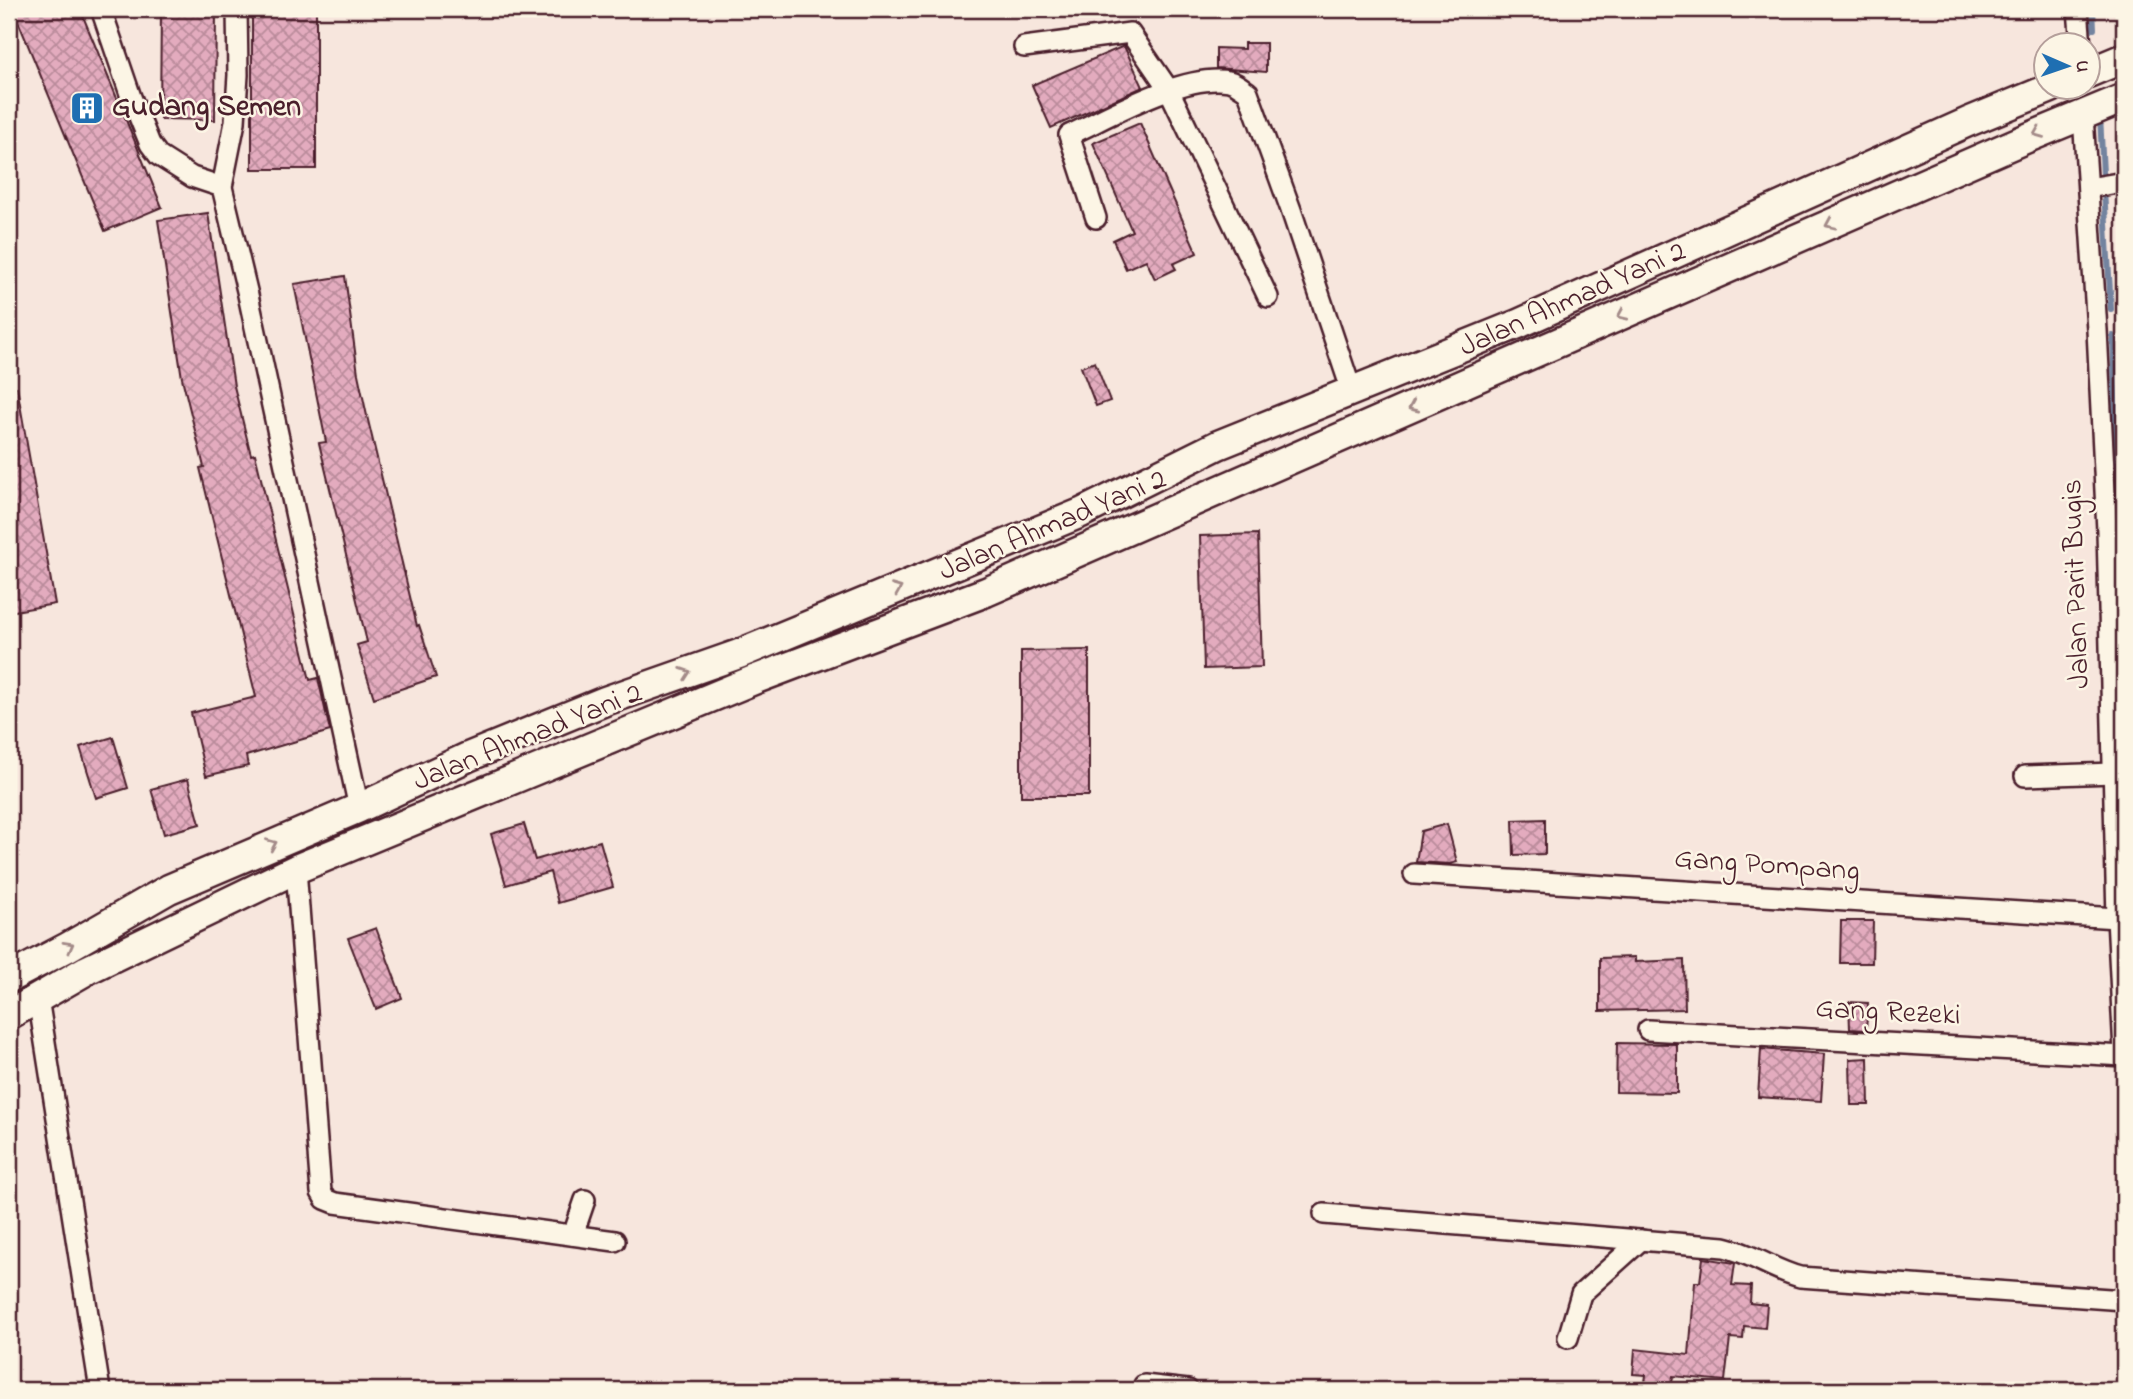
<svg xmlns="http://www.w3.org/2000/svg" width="2133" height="1399" font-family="'Indie Flower',sans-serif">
<defs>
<pattern id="building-cross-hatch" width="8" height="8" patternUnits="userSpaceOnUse" patternTransform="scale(1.75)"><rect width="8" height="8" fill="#e3abbe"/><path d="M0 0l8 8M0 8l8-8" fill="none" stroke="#ba8b9b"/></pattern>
</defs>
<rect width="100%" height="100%" fill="#f7e6dd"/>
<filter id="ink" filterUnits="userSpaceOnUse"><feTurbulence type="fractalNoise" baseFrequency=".0143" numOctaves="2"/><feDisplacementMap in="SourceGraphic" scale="14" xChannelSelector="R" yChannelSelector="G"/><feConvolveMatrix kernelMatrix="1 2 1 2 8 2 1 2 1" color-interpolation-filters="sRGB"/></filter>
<g filter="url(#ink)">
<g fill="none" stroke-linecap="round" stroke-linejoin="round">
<!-- stream -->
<g stroke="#73839f" stroke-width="6">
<polyline points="2093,9 2094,29"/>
<polyline points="2100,116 2103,173"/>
<polyline points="2104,190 2111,309"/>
<polyline points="2113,336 2119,515"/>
<polyline points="2121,544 2124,648"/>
</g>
</g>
<!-- building -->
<g fill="url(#building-cross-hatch)" stroke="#4a1f2b" stroke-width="2">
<polygon points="13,9 80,9 162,207 105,231"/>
<polygon points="161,9 216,9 215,120 160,119"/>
<rect x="252" y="9" width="64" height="160"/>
<polygon points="1244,43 1266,43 1266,72 1216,68 1216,48 1244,49"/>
<polygon points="1124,46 1143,87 1051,128 1032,85"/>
<polygon points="1140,123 1197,253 1173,264 1176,269 1155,279 1146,260 1126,269 1113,240 1132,231 1093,143"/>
<polygon points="208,213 234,386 251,455 255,454 310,680 318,678 330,731 246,756 248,766 206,776 191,713 256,697 200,468 204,467 182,378 158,220"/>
<polygon points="345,276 358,374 367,416 417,626 419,625 436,677 374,698 357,645 367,642 319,443 326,442 294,284"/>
<polygon points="1095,362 1110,401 1096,406 1081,367"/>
<polygon points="9,387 17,387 55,604 9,612"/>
<polygon points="1258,534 1262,667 1204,669 1200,536"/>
<polygon points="1089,650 1089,796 1021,796 1021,651"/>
<polygon points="113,737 128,788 96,798 80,747"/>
<polygon points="188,779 200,824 164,834 151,789"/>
<polygon points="1545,819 1545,854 1514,855 1513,820"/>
<polygon points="524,824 535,860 600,841 613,887 558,903 550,872 506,885 491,834"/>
<polygon points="1447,824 1457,862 1450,864 1416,862 1421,831"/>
<polygon points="1841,921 1873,921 1872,963 1840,963"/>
<polygon points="376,928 402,998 376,1009 348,938"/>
<polygon points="1635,957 1635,962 1684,960 1685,1009 1600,1011 1600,958"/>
<polygon points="1849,1002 1868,1003 1866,1030 1850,1029"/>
<polygon points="1617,1043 1677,1044 1677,1093 1616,1092"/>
<polygon points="1761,1049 1824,1054 1821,1101 1758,1097"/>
<polygon points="1868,1058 1869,1105 1851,1105 1850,1059"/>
<polygon points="1703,1258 1735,1263 1732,1285 1751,1286 1750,1303 1767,1305 1765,1328 1744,1326 1743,1339 1730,1338 1725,1381 1673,1376 1671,1390 1644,1390 1646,1375 1633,1374 1635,1349 1689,1355 1695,1282 1700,1282"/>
</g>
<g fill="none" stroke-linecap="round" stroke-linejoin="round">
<!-- minor casing -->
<g stroke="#4a1f2b" stroke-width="24">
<g id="minor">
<polyline points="101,9 131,97 150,144 159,156 192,177 222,187"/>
<polyline points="237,9 238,75 235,122 222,187 248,295 359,808"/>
<polyline points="2078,9 2081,46"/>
<polyline points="1024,47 1130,33 1169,90 1268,297"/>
<polyline points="2083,116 2097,330 2107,531 2117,918 2124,1052"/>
<polyline points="2088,188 2124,182"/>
<path d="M1096 218 1069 135C1110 116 1184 73 1229 81 1237 83 1242 88 1248 92L1291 210 1352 392"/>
<polyline points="2025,776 2114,773"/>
<polyline points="296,869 321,1192 325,1199 335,1203 615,1241"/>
<polyline points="1414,874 2117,918"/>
<polyline points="38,998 100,1390"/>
<polyline points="1648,1030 2124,1056"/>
<path d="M1324 1214 1724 1247C1751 1253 1773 1270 1800 1277L2124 1300"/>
<polyline points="573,1235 585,1200"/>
<polyline points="1568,1338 1581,1294 1641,1240"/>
<polyline points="1144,1385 1188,1390"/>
</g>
</g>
<!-- highway casing -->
<g stroke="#4a1f2b" stroke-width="33">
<g id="highway">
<polyline points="2088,73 2124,58"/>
<polyline points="9,978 68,947 169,889 359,808 468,757 605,701 739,654 1081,513 1218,445 1518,324 1968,122 2051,88"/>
<polyline points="9,1015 87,970 296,869 756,679 986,592 2025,139 2124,98"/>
</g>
</g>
<!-- minor -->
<use href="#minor" stroke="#fcf5e5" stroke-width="19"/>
<!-- highway -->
<use href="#highway" stroke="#fcf5e5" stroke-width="28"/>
</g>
<!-- one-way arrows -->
<defs><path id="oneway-chevron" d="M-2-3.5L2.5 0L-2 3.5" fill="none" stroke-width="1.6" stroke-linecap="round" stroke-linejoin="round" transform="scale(1.75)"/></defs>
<g stroke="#a38a88">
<use href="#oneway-chevron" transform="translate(2038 133) rotate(158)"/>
<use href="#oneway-chevron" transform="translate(1830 224) rotate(156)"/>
<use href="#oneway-chevron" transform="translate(1622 315) rotate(156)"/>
<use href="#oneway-chevron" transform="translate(1413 407) rotate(156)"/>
<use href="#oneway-chevron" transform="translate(897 589) rotate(-22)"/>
<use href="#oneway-chevron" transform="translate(686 673) rotate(-19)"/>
<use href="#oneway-chevron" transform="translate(272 844) rotate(-23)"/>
<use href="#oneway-chevron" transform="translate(69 946) rotate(-29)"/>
</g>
</g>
<!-- icons -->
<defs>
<g id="building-square" transform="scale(1.75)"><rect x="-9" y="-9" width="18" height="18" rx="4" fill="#1f6fb2" stroke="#fcf5e5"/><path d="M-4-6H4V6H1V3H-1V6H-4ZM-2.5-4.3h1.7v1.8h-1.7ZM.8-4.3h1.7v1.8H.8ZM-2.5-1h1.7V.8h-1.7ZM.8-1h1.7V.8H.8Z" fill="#fff"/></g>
</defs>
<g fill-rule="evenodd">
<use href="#building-square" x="87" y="108"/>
</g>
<g text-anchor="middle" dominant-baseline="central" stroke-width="5" stroke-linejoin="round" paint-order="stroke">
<!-- poi labels -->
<g font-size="30" font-weight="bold" fill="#4a1f2b" stroke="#fcf5e5" text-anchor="start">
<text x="112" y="108">Gudang Semen</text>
</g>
<!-- street labels -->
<g font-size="30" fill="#4a1f2b" stroke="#fcf5e5">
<text transform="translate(1573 300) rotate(-24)">Jalan Ahmad Yani 2</text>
<text transform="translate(1053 526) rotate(-23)">Jalan Ahmad Yani 2</text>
<text transform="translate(2077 584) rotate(-92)">Jalan Parit Bugis</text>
<text transform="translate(528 738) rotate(-22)">Jalan Ahmad Yani 2</text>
<text transform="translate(1767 866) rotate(4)">Gang Pompang</text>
<text transform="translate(1888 1013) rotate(3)">Gang Rezeki</text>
</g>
</g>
<!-- margin -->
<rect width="2133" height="1399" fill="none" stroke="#fcf5e5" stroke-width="35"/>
<rect x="18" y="18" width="2098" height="1364" fill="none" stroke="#4a1f2b" stroke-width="2.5" filter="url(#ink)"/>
<!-- north arrow -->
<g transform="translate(2067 66) rotate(92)"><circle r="33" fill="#fcf5e5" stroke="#b59f9b" stroke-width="2"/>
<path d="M0-5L12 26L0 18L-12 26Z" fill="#1f6fb2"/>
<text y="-10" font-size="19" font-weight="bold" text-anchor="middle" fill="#4a1f2b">U</text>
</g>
</svg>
